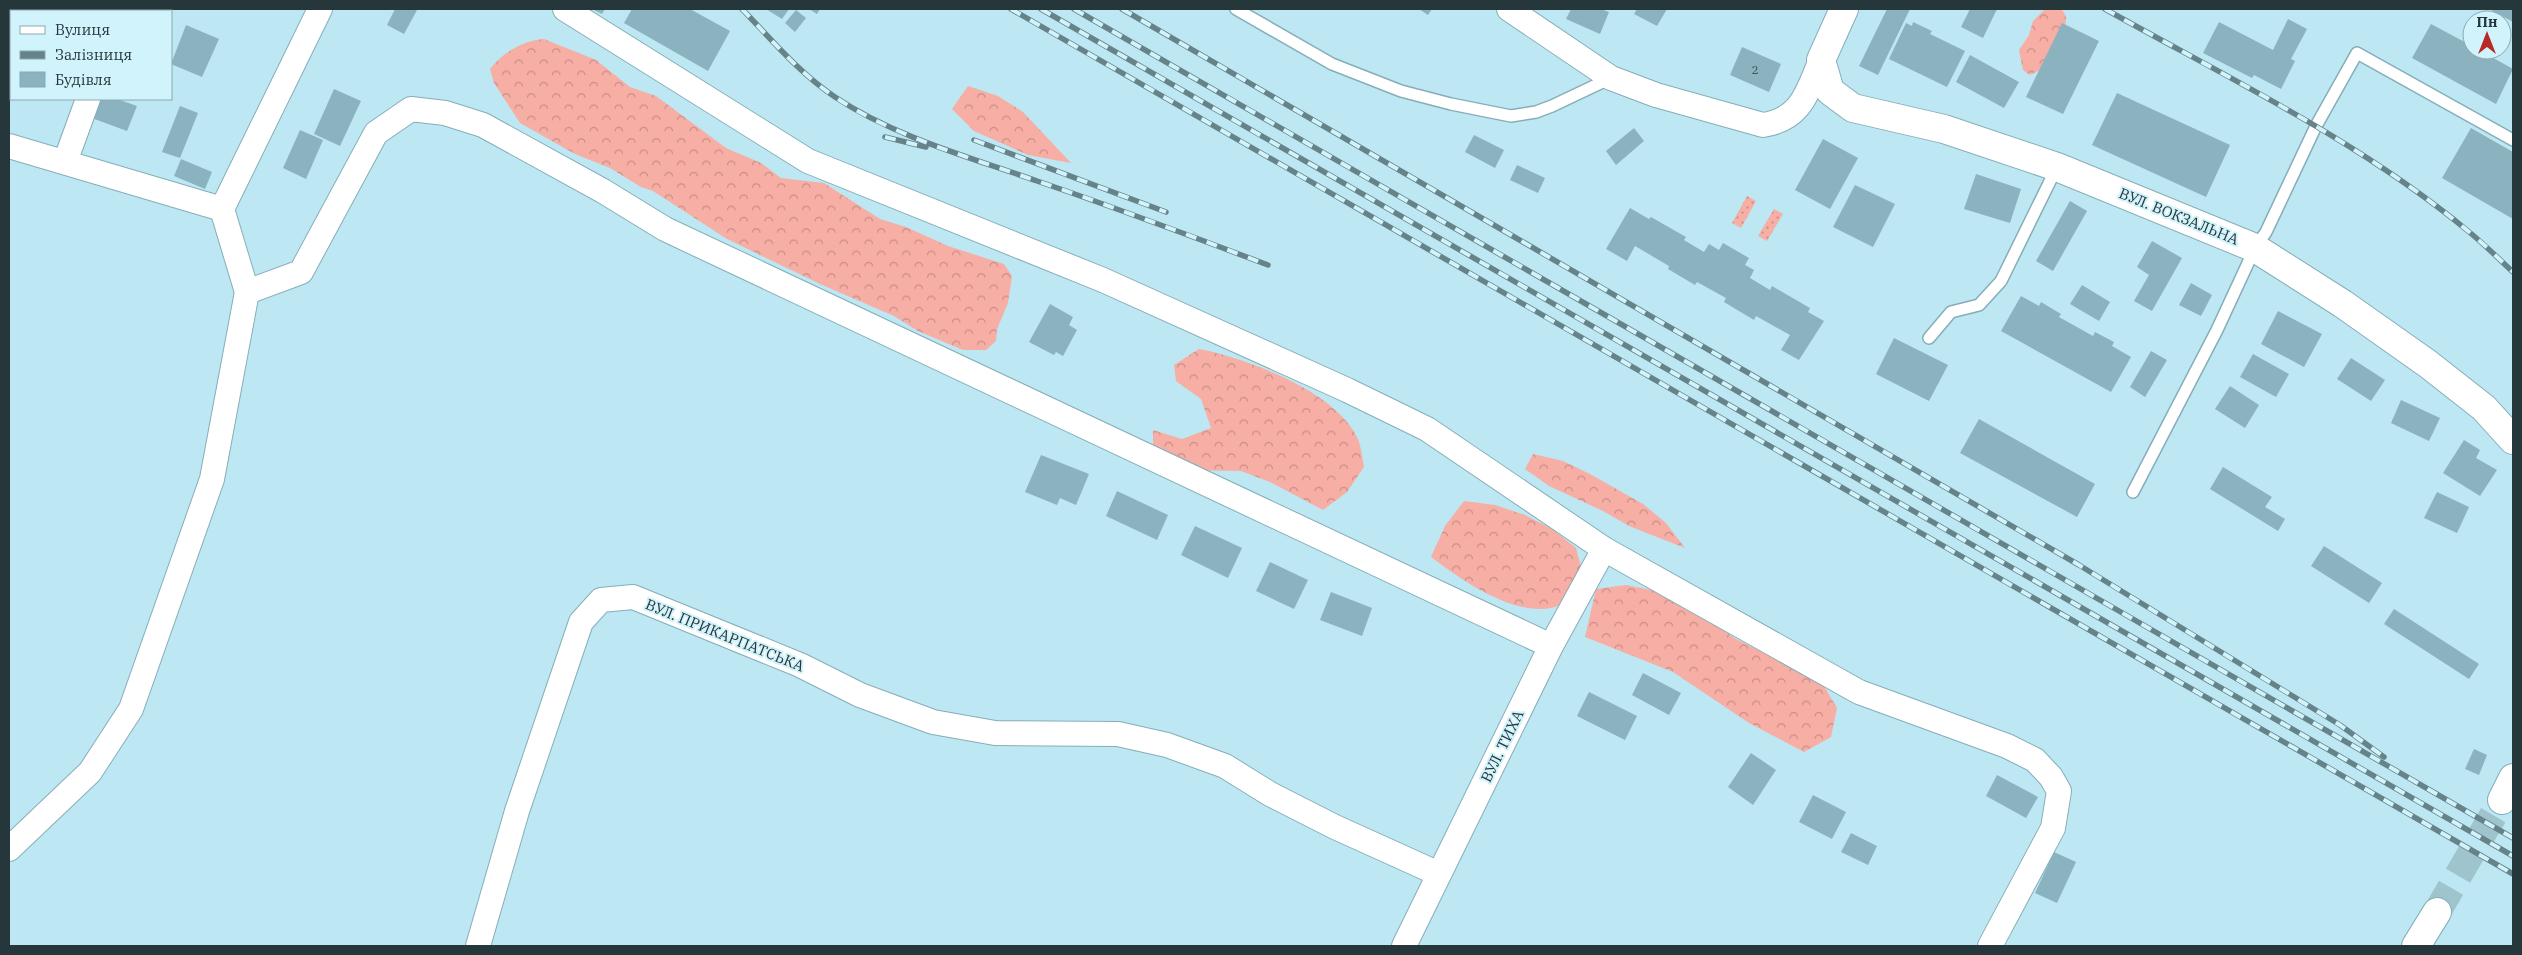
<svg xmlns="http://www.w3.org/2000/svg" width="2522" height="955" font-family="'IBM Plex Serif',serif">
<defs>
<pattern id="grass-dots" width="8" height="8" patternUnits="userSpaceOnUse" patternTransform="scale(1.25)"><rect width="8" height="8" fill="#f7aea4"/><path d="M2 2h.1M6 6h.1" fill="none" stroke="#c88e87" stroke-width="1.8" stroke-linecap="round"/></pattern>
<pattern id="forest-crowns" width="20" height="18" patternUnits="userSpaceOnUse" patternTransform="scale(1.25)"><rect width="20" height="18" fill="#f7aea4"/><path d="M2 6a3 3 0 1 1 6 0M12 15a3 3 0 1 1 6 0" fill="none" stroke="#c88e87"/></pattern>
</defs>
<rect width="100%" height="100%" fill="#bde7f3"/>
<!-- grass -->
<g fill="url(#grass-dots)">
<polygon points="1747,196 1756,201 1741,228 1732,223"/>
<polygon points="1774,209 1783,214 1767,241 1758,236"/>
</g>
<!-- forest -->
<g fill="url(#forest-crowns)">
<polygon points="2045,9 2062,9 2066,17 2065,33 2046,67 2030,75 2023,70 2019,50 2029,35 2033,21"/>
<path d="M544 39 596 60 630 87 656 96 726 148 761 163 781 178 824 183 880 219 906 227 948 246 1004 264 1012 276 1008 303 997 329 996 341 986 350H963L918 331 894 316 820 284 727 239 653 191 641 187 610 168 575 154 520 123 494 83 490 69C502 53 524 40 544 39Z"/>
<polygon points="968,86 998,96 1023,112 1071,163 1028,155 974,131 952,109"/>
<path d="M1199 349C1246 358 1335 391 1357 437 1361 445 1362 457 1364 467L1347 492 1323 510 1270 482 1241 471 1181 470 1153 460V430L1182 439 1211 428 1201 399 1176 381 1174 365Z"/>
<polygon points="1533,454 1563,461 1590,474 1643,504 1666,523 1685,548 1629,526 1603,511 1549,486 1525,469"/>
<path d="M1464 501 1495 505 1525 515 1552 529 1576 548 1584 578C1579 585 1572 599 1565 603 1524 625 1463 581 1431 557L1445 526Z"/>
<polygon points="1626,585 1657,591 1684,604 1736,639 1821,681 1837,708 1831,737 1804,752 1749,723 1673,672 1585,637 1596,589"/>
</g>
<!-- building -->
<g fill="#8ab3bf">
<polygon points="395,9 417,10 404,34 387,25"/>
<polygon points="592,9 605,9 602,14"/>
<polygon points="632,9 690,9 730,31 708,71 624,23"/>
<polygon points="766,9 789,9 782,19"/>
<polygon points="809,9 820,9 817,14"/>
<polygon points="1419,9 1432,9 1428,15"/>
<polygon points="1571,9 1601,9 1609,12 1600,34 1566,19"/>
<polygon points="1637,9 1667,9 1657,26 1634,14"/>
<polygon points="1887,9 1910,9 1878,75 1859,66"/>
<polygon points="1970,9 1997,9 1983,38 1961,27"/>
<polygon points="2489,9 2513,9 2513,22"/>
<polygon points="796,10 806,18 795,32 785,23"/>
<polygon points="2288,19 2307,29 2291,59 2295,61 2281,89 2254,75 2252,78 2203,53 2219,22 2273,50"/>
<polygon points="1913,22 1932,31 1930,34 1965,51 1947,87 1889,59 1906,23 1912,26"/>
<polygon points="2062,23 2099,41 2063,114 2026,97"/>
<polygon points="2431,24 2472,46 2472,50 2479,50 2513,69 2496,104 2412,58"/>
<polygon points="186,25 219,39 202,77 171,64"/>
<polygon points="1742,47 1781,64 1769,92 1730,75"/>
<polygon points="1970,55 2019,82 2004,108 1956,82"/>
<polygon points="334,89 361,101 340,146 314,134"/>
<polygon points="2117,93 2230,145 2206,197 2092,145"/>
<polygon points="97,99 117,99 137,106 127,131 89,117"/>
<polygon points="180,106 198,113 180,158 162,152"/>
<polygon points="1634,128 1644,141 1616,165 1606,151"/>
<polygon points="2471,128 2513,152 2513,219 2442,178"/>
<polygon points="300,130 323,140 306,179 283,168"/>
<polygon points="1474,135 1504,150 1495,168 1465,152"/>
<polygon points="1823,139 1858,158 1830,209 1795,190"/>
<polygon points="181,159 212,172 205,189 174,176"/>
<polygon points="1517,165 1545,178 1538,193 1510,180"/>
<polygon points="1976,174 2021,189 2010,223 1964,209"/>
<polygon points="1855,185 1895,204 1873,247 1833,227"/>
<polygon points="2070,201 2087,211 2053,271 2036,261"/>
<polygon points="1630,208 1649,219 1651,217 1686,237 1684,240 1704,252 1709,244 1719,250 1723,243 1749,258 1745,265 1754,270 1750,278 1770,290 1772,286 1810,308 1808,312 1824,321 1799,360 1781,350 1790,335 1756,316 1754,320 1724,302 1726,298 1697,282 1695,285 1668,269 1669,266 1635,246 1627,261 1606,249"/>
<polygon points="2152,241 2182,258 2152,311 2134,301 2149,275 2137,267"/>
<polygon points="2191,283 2212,295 2201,316 2179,305"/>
<polygon points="2082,285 2110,302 2099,321 2070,304"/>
<polygon points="2021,296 2039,306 2041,302 2061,314 2059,317 2093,336 2095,332 2114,342 2112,346 2131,357 2111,392 2001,331"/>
<polygon points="1050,304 1073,317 1069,325 1077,330 1063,356 1056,352 1054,355 1029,342"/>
<polygon points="2278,311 2322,334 2304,367 2261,344"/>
<polygon points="1894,338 1948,365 1929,401 1876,374"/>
<polygon points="2151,351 2167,360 2145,397 2130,387"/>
<polygon points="2253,354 2289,374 2276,397 2240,377"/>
<polygon points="2351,358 2385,380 2371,401 2337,379"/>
<polygon points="2230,386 2259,405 2245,428 2215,409"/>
<polygon points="2401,400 2440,418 2429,441 2391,423"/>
<polygon points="1979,419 2095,484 2077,517 1960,453"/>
<polygon points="2464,440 2480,450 2476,458 2497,470 2480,496 2443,473"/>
<polygon points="1041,455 1089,474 1076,505 1060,498 1057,505 1025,492"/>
<polygon points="2223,467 2272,497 2265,507 2285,519 2278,531 2210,489"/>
<polygon points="1117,491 1168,515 1157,540 1106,516"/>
<polygon points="2437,492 2469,507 2457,533 2424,518"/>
<polygon points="1195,526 1242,548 1228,578 1181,555"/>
<polygon points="2324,546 2382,583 2369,603 2311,566"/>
<polygon points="1270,562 1308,580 1294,609 1256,591"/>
<polygon points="1331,592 1372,608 1362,636 1320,620"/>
<polygon points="2394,609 2479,664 2469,679 2384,624"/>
<polygon points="1643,673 1681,693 1669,715 1632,695"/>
<polygon points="1589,692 1637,716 1625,740 1577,716"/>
<polygon points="2474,749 2487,755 2479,775 2465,769"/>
<polygon points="1751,753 1776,770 1753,805 1728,787"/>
<polygon points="1997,775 2038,797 2026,818 1986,796"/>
<polygon points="1813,795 1846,812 1832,839 1799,822"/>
<polygon points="1851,833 1877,846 1868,865 1841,852"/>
<polygon points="2054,852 2076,862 2057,903 2035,893"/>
</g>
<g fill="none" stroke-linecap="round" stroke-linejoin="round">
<!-- secondary-tunnel -->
<polyline stroke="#9fc4ce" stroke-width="28" stroke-dasharray="28 14" stroke-linecap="butt" points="2437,912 2502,800"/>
<!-- lane casing -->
<g stroke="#85aeb9" stroke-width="14">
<g id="lane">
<polyline points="1236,9 1332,64 1401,91 1451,104 1511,116 1536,112 1552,106 1611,78"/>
<polyline points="1929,338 1951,312 1979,305 2001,281 2057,167"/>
<polyline points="2133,492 2217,330 2255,248 2266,232 2316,126 2357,53 2513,140"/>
</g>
</g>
<!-- street casing -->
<g stroke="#85aeb9" stroke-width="26">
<g id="street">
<polyline points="320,9 222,209 247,292 301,272 376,133 411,109 445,113 483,125 603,191 665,229 1551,646"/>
<polyline points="565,9 808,161 1103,280 1347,390 1427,429 1604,549 1859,692 2007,746 2035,760 2051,777 2059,791 2053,828 1990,946"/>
<path d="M1509 9 1611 78 1656 95 1763 125C1802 119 1807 92 1821 60"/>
<polyline points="129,11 130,9"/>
<polyline points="9,146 222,209"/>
<polyline points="65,162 88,99"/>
<polyline points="9,849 90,772 131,709 212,479 247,292"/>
<polyline points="478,946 517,811 581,622 601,600 633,597 800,665 860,695 933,722 995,733 1118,734 1167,745 1225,766 1270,794 1335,827 1439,874"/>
<polyline points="1404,946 1551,646 1604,549"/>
</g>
</g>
<!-- secondary casing -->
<g stroke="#85aeb9" stroke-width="30">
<g id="secondary">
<polyline points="1844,9 1821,60 1830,91 1853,108 1944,129 2057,167 2255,248 2343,304 2428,364 2484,408 2513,440"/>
<polyline points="2502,800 2513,778"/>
<polyline points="2416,946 2437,912"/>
</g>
</g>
<!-- lane -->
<use href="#lane" stroke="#fff" stroke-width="11"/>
<!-- street -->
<use href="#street" stroke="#fff" stroke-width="24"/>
<!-- secondary -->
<use href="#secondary" stroke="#fff" stroke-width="28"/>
<!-- rail casing -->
<g stroke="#67838a" stroke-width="5.5">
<g id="rail">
<path d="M742 9C771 39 800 74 835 97 895 137 969 157 1037 181 1114 207 1191 236 1268 265"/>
<polyline points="1011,9 2513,874"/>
<polyline points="1041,9 2513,856"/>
<polyline points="1074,9 2513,838"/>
<polyline points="1122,9 2079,565 2340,725 2384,757"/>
<path d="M2105 9C2228 78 2359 141 2468 231 2484 244 2498 258 2513 272"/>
<polyline points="885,137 926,147"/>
<polyline points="974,140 1166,212"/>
</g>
</g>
<!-- rail -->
<use href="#rail" stroke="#d1f3fc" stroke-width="4" stroke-dasharray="11" stroke-linecap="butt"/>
</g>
<g text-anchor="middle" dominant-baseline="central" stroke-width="4" stroke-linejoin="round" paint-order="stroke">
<!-- number labels -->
<g font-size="12" fill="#3f565c">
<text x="1755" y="69">2</text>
</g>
<!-- street labels -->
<g font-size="15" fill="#26373b" stroke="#d1f3fc">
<text transform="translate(2179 216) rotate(22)">ВУЛ. ВОКЗАЛЬНА</text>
<text transform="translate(725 635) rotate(22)">ВУЛ. ПРИКАРПАТСЬКА</text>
<text transform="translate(1502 746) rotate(-64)">ВУЛ. ТИХА</text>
</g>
</g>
<!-- border -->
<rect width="2522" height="955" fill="none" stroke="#26373b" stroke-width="20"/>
<!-- legend -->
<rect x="10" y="10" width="162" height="90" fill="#d1f3fc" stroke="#8da8af"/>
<rect x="20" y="26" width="25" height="8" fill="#ffffff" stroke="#8da8af"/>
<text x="55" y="35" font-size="15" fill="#26373b">Вулиця</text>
<rect x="20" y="51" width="25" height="8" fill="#67838a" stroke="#8da8af"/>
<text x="55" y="60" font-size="15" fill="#26373b">Залізниця</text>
<rect x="20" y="72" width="25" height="15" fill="#8ab3bf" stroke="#8da8af"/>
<text x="55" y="85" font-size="15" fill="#26373b">Будівля</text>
<!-- north arrow -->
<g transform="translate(2487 35)"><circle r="24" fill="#d1f3fc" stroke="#8da8af"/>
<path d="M0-4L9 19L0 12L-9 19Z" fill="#b72922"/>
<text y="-8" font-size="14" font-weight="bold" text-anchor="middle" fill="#26373b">Пн</text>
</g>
</svg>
